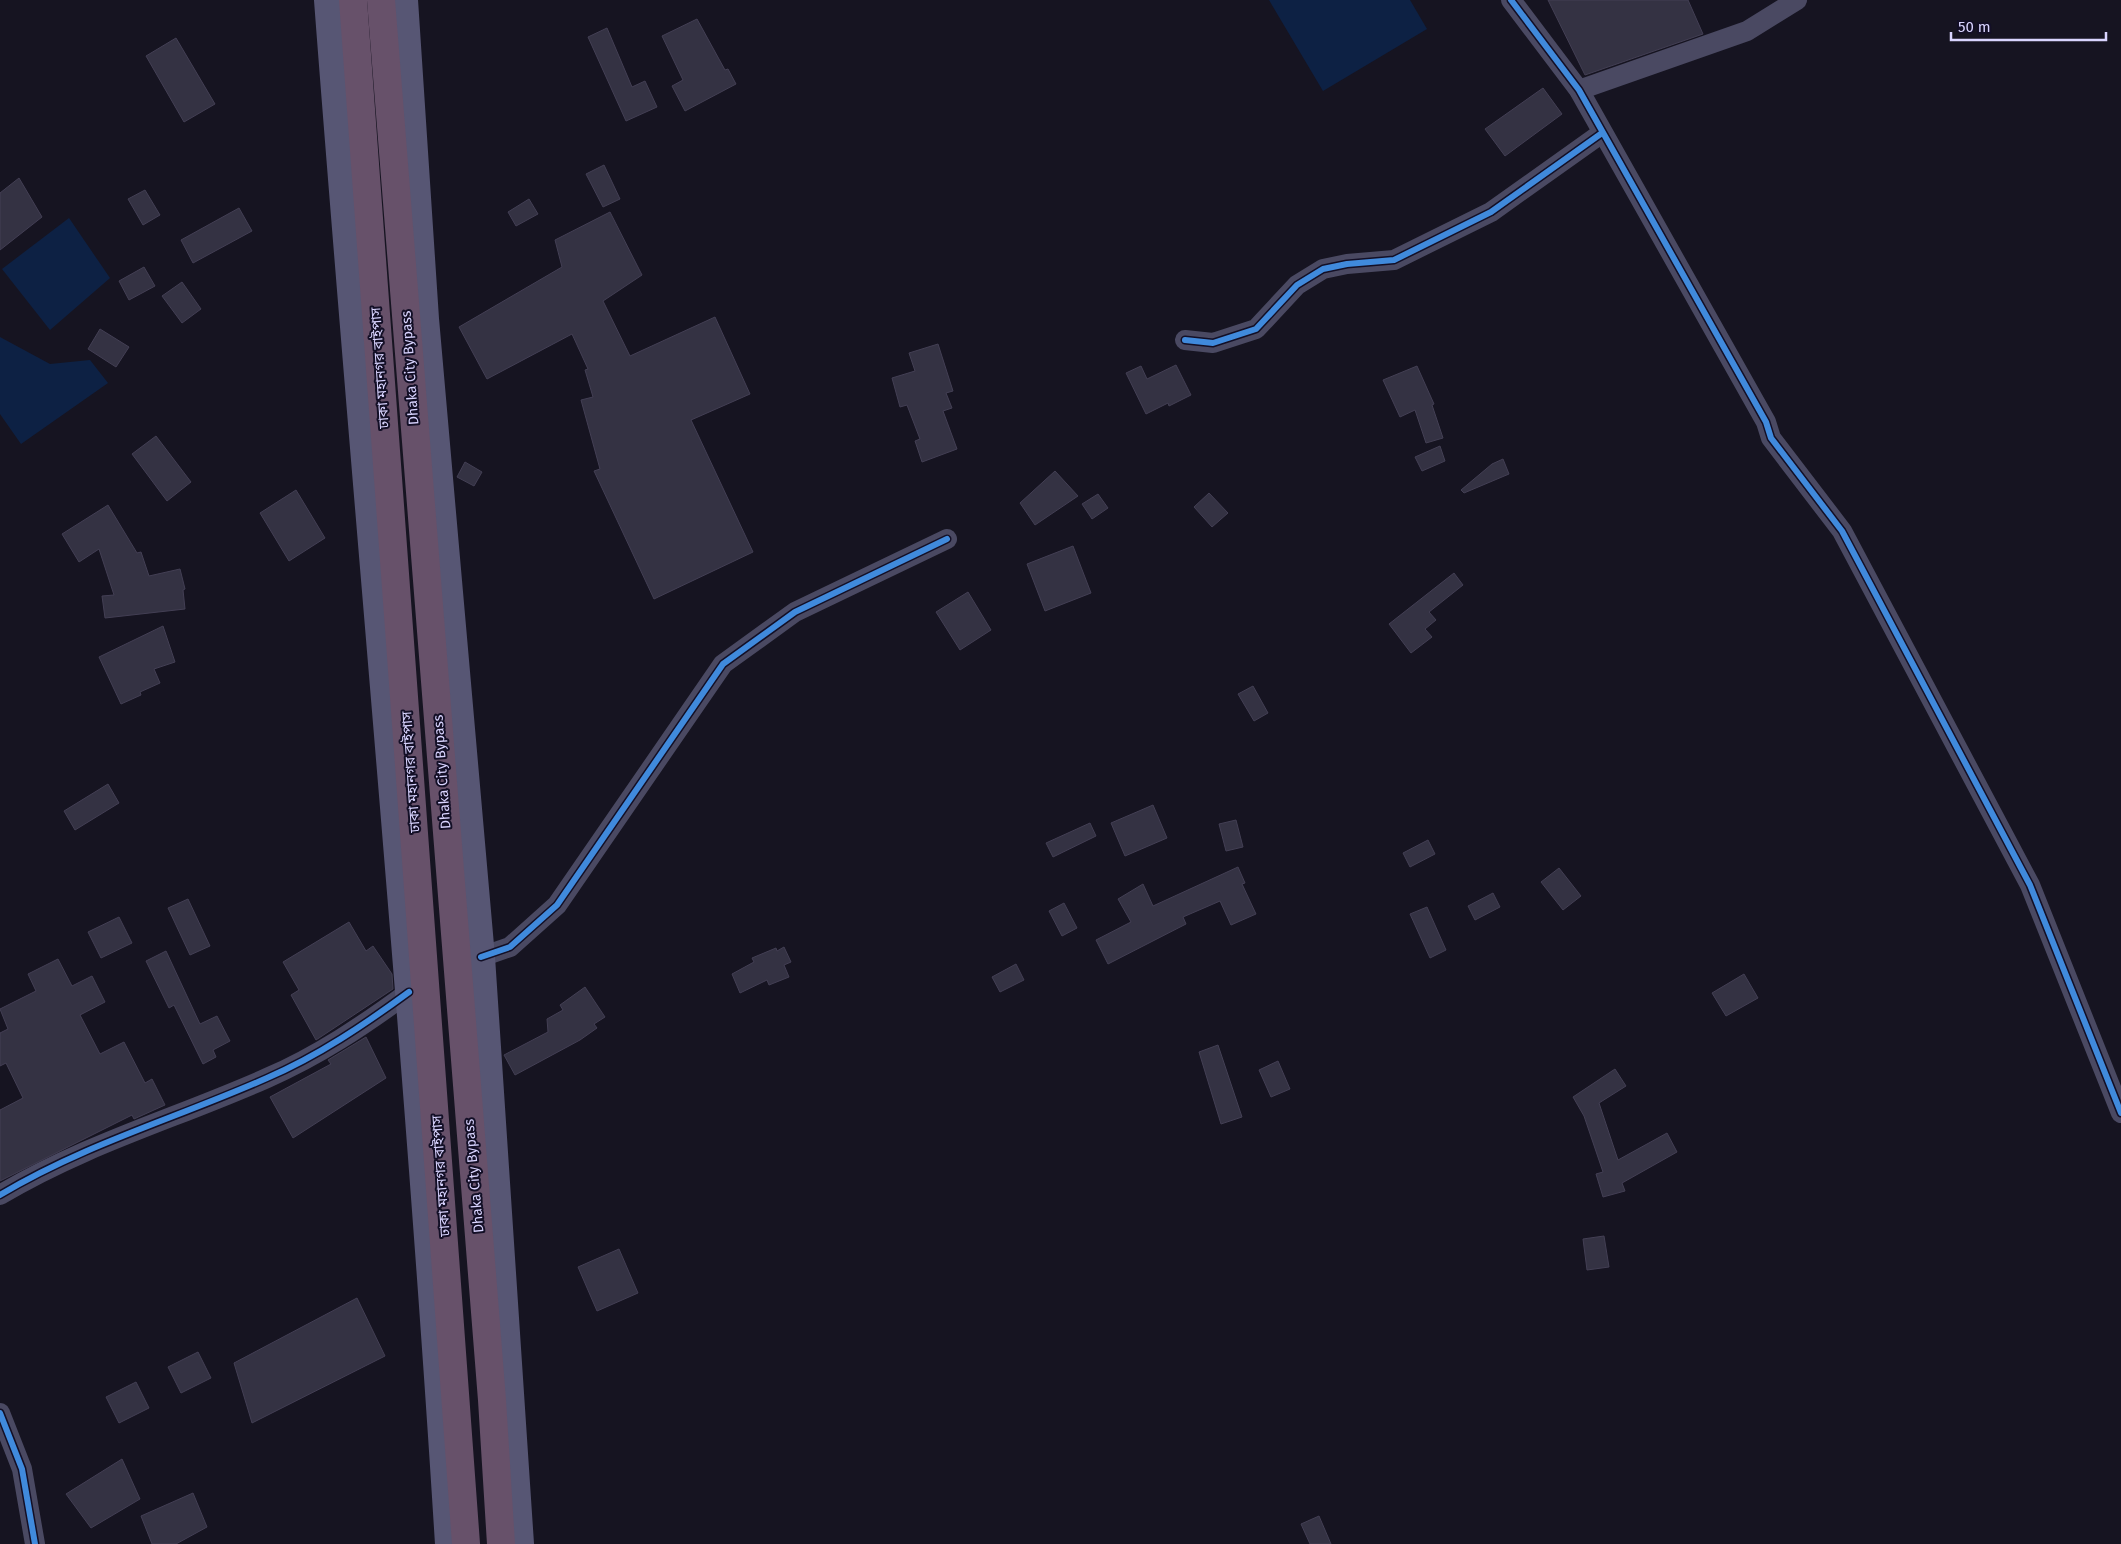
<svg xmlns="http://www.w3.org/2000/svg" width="2121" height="1544" font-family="'Fira Sans','Noto Sans Bengali',sans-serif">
<rect width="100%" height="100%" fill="#161421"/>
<!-- water -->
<g fill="#0d2144">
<polygon points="1269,0 1410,0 1427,29 1323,91"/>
<polygon points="69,218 110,278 50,330 2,269"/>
<polygon points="0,337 50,364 90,360 108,383 21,444 0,414"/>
</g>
<!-- building -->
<g fill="#343243" stroke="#433f54">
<polygon points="1548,0 1688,0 1703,34 1585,75"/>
<polygon points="697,19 725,70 728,69 736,84 685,111 672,86 683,80 662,36"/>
<polygon points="607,28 632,87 645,81 657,107 626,121 588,37"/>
<polygon points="176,38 215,104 184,122 146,56"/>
<polygon points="1543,88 1562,114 1505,156 1485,129"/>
<polygon points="604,165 620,199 603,207 586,174"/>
<polygon points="19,178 42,217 0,250 0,193"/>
<polygon points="145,190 160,215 143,225 128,199"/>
<polygon points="529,199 538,214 516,226 508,212"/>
<polygon points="239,208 252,231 193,263 181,240"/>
<polygon points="610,212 642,275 603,301 630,356 715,317 750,394 691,420 753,552 654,599 594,471 600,469 581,400 593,397 585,370 588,369 572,334 487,379 459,327 562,267 555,240"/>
<polygon points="144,267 155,286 129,300 119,281"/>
<polygon points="182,282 201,309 182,323 162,296"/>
<polygon points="100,329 129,347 116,367 88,349"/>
<polygon points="938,344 953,391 946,393 952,408 943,411 957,449 922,462 915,441 920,439 907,405 900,407 892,378 915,371 909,353"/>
<polygon points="1176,365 1191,395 1169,406 1168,403 1146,414 1126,373 1141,366 1147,379"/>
<polygon points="1417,366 1434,404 1432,405 1443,438 1426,443 1415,410 1400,417 1383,380"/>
<polygon points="156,436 191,482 167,501 132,454"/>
<polygon points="1440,446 1445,461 1422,471 1415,457"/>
<polygon points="1503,459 1509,474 1464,493 1461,490 1492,464"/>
<polygon points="465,462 482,472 474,486 457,477"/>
<polygon points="1055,471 1078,496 1035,525 1020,503"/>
<polygon points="296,490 325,538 289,561 260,513"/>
<polygon points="1209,493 1228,513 1212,527 1194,507"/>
<polygon points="1098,494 1108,508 1092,519 1082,504"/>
<polygon points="108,505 137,553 141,552 149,576 180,569 185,589 183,590 185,609 105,618 102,596 114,595 99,549 79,562 62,534"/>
<polygon points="1073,546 1091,593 1045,611 1027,564"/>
<polygon points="1454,573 1463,585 1429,612 1436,620 1425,629 1432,637 1411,653 1389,624"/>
<polygon points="968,592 991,630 960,650 936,612"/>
<polygon points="163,626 175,662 154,669 160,683 140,692 141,695 121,704 99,657"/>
<polygon points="1253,686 1268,713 1254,721 1238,694"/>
<polygon points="108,784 119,803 75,830 64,811"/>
<polygon points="1153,805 1167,838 1125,856 1111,823"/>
<polygon points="1236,820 1243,847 1226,851 1219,824"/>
<polygon points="1090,823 1096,836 1053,857 1046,843"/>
<polygon points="1428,840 1435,854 1410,867 1403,853"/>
<polygon points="1238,867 1245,883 1242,884 1256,914 1231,925 1220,901 1183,917 1186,924 1108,964 1096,940 1131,922 1118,899 1143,884 1153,906"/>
<polygon points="1559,868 1581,896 1563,910 1541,882"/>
<polygon points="1493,893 1500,907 1475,920 1468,906"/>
<polygon points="188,899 210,946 190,955 168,908"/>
<polygon points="1064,903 1077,928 1062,936 1049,911"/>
<polygon points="1427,907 1446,950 1430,958 1410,914"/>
<polygon points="119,917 132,943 101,958 88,932"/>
<polygon points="349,922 366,951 373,946 392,974 393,989 316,1040 291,995 299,990 283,962"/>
<polygon points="784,947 791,962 784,965 789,977 769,985 767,980 740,993 732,974 754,962 752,958 776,948 777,951"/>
<polygon points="166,951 200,1024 217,1016 230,1041 213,1050 216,1057 203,1064 174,1005 169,1008 146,961"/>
<polygon points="58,959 72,986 92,976 105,1002 80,1015 100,1054 124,1042 145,1083 152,1079 165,1105 134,1119 132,1115 0,1181 0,1110 23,1098 6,1063 0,1066 0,1033 8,1029 0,1009 36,991 28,974"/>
<polygon points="1016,964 1024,980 1000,992 992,977"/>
<polygon points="1744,974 1758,998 1726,1016 1712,993"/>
<polygon points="585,987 605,1017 594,1024 597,1028 580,1040 515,1075 504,1055 548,1032 547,1019 563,1010 560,1005"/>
<polygon points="366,1037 386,1078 293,1138 270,1097 331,1064 328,1060"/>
<polygon points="1218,1045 1242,1117 1221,1124 1199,1052"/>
<polygon points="1278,1061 1290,1089 1271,1097 1259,1070"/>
<polygon points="1615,1069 1626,1086 1599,1103 1618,1160 1667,1133 1677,1152 1622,1183 1625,1191 1603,1197 1596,1174 1603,1172 1584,1116 1573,1097"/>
<polygon points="1604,1236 1609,1267 1587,1270 1583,1239"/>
<polygon points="619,1249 638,1293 597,1311 578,1267"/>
<polygon points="357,1298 385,1356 252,1423 234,1363"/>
<polygon points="198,1352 211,1378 181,1393 168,1367"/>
<polygon points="136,1382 149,1408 119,1423 106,1397"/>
<polygon points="122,1459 140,1499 91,1528 66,1494"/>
<polygon points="193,1493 207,1527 176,1544 152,1544 141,1516"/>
<polygon points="1319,1516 1331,1544 1310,1544 1301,1524"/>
</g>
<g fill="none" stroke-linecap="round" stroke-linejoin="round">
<!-- street -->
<g stroke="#4a4962" stroke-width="20">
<polyline points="1511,0 1579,90 1766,422 1771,438 1842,531 2030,885 2121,1113"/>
<polyline points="1579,90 1747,31 1797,0"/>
<polyline points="1185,340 1213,343 1256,329 1297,285 1323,269 1347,264 1394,260 1491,212 1602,133"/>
<polyline points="481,957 510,947 557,905 723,664 795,612 947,539"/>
<path d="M0 1195C85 1144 177 1118 267 1078 318 1056 364 1025 409 992"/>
<polyline points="0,1413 22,1469 35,1544"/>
</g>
<!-- secondary -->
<g stroke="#575674" stroke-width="28">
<path d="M328 0C367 515 417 1029 449 1544"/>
<polyline points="404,0 425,319 481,957 520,1544"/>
</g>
<!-- highway -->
<g stroke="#67516a" stroke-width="28">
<polyline points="353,0 466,1544"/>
<polyline points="381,0 492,1400 501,1544"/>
</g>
<!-- cycleway casing -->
<g stroke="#130f26" stroke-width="9">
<g id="cycleway">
<polyline points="1511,0 1579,90 1766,422 1771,438 1842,531 2030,885 2121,1113"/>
<polyline points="1185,340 1213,343 1256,329 1297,285 1323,269 1347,264 1394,260 1491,212 1602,133"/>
<polyline points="481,957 510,947 557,905 723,664 795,612 947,539"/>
<path d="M0 1195C85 1144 177 1118 267 1078 318 1056 364 1025 409 992"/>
<polyline points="0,1413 22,1469 35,1544"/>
</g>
</g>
<!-- cycleway -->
<use href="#cycleway" stroke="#408adc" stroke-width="6"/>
</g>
<g text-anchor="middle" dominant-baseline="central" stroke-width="4" stroke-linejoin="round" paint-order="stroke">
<!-- street labels -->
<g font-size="14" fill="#d9d4ff" stroke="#130f26">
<text transform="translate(380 368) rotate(-94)">ঢাকা মহানগর বাইপাস</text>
<text transform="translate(410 368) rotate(-94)">Dhaka City Bypass</text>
<text transform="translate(411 772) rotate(-94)">ঢাকা মহানগর বাইপাস</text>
<text transform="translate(442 772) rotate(-94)">Dhaka City Bypass</text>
<text transform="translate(441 1176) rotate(-94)">ঢাকা মহানগর বাইপাস</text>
<text transform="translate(474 1176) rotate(-95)">Dhaka City Bypass</text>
</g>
</g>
<!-- scale -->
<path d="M1951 32v8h155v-8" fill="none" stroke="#d9d4ff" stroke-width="2.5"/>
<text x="1958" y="32" font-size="15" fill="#d9d4ff" stroke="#130f26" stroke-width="4" paint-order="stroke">50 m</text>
</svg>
